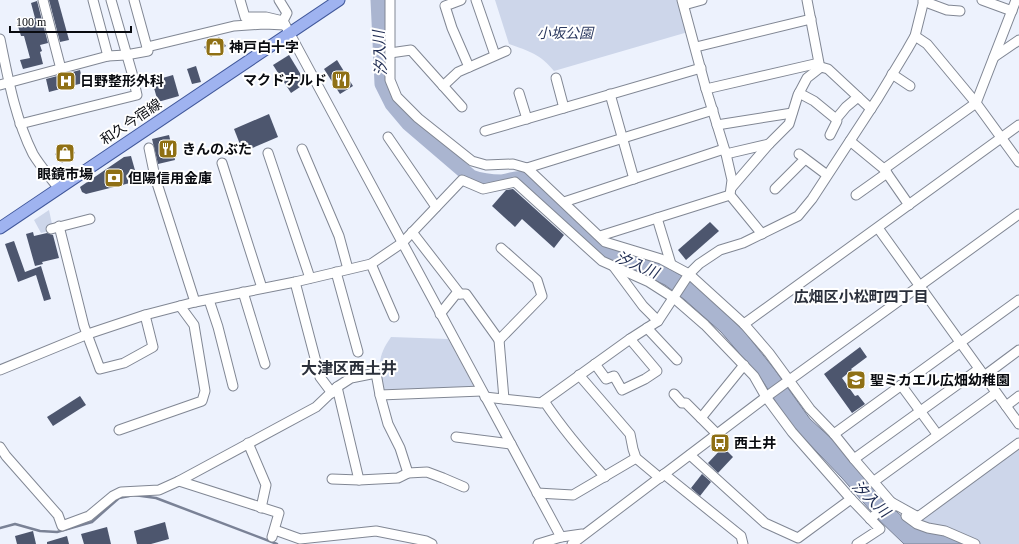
<svg xmlns="http://www.w3.org/2000/svg" width="1019" height="544" font-family="'Times New Roman','Noto Sans JP',serif">
<rect width="100%" height="100%" fill="#edf2fd"/>
<!-- green -->
<g fill="#cdd6ea">
<path d="M495 0H679L688 32 554 71C540 54 529 51 509 44Z"/>
<polygon points="49,210 52,224 48,225 49,231 41,233 34,220"/>
<path d="M391 337 448 339 474 387 384 391C378 367 377 357 391 337Z"/>
<polygon points="1019,449 1019,544 980,544 959,533 918,523"/>
</g>
<!-- water -->
<polygon fill="#aab5d0" stroke="#7a8296" points="582,223 607,246 662,264 692,282 744,331 775,370 810,419 833,440 859,472 895,510 910,524 962,540 969,544 904,544 877,518 842,478 793,427 779,407 762,380 721,332 685,300 665,285 628,268 604,253"/>
<g fill="none" stroke-linecap="round" stroke-linejoin="round">
<!-- stream -->
<g stroke="#7a8296" stroke-width="2.5">
<polyline points="134,495 156,498 277,544"/>
<polyline points="0,528 15,524 40,531 57,532 92,522 119,498 129,496"/>
</g>
<!-- river -->
<path stroke="#aab5d0" stroke-width="15" d="M378 0 382 84 392 104 408 123 471 177C481 181 491 182 502 182 516 180 517 175 532 182L596 245 615 256"/>
</g>
<!-- building -->
<g fill="#4d566e">
<polygon points="49,0 58,0 69,40 60,42"/>
<polygon points="37,1 48,43 40,45 42,51 40,52 43,64 23,69 20,60 30,58 24,36 21,36 17,23 35,18 31,3"/>
<polygon points="219,37 226,46 211,57 204,47"/>
<polygon points="289,55 306,83 291,93 273,65"/>
<polygon points="337,60 353,86 340,94 324,69"/>
<polygon points="196,66 201,82 192,84 187,69"/>
<polygon points="80,70 83,83 49,92 46,79"/>
<polygon points="173,75 179,96 158,102 152,81"/>
<polygon points="269,114 278,137 243,152 234,129"/>
<polygon points="169,135 175,160 158,164 152,139"/>
<polygon points="69,144 75,153 62,163 55,154"/>
<polygon points="131,156 138,181 86,194 82,192 80,187 124,157"/>
<polygon points="513,189 564,235 554,248 522,219 515,227 492,206 506,190"/>
<polygon points="710,222 719,231 686,260 678,250"/>
<polygon points="33,232 34,236 47,233 53,235 59,258 42,262 43,264 35,266 26,234"/>
<polygon points="14,241 25,272 41,266 51,299 44,301 36,275 18,282 5,244"/>
<polygon points="860,347 867,357 851,369 852,370 842,378 855,396 858,395 865,404 852,413 824,374"/>
<polygon points="80,396 86,405 53,426 47,417"/>
<polygon points="723,447 733,457 718,473 708,463"/>
<polygon points="702,474 711,482 700,496 691,488"/>
<polygon points="165,522 169,539 151,544 137,544 134,531"/>
<polygon points="107,527 111,544 84,544 81,534"/>
<polygon points="33,531 36,544 17,544 15,536"/>
<polygon points="67,536 69,544 47,544 47,542"/>
</g>
<g fill="none" stroke-linecap="round" stroke-linejoin="round">
<!-- minor casing -->
<g stroke="#818794" stroke-width="11">
<g id="minor">
<polyline points="43,0 61,69"/>
<polyline points="93,0 108,56"/>
<polyline points="240,0 245,17 266,17 283,21"/>
<polyline points="279,0 287,13 283,21"/>
<polyline points="390,0 390,80 397,97 418,118 472,161 486,165 513,164 527,168 605,242 661,259 689,274 744,324 769,353 810,409 834,434 854,459 891,502 918,517 1019,443"/>
<polyline points="461,0 445,6 452,28 469,67"/>
<polyline points="476,0 495,55"/>
<polyline points="682,0 706,89 726,154 732,180 730,195 762,234"/>
<polyline points="982,0 1012,11"/>
<polyline points="923,1 947,10 960,11"/>
<polyline points="684,5 702,0"/>
<polyline points="283,21 561,537"/>
<polyline points="915,36 927,44 976,103 1019,162"/>
<path d="M0 39C8 78 15 118 33 154 40 166 51 178 59 189"/>
<polyline points="147,47 234,26 264,24 285,25"/>
<polyline points="696,47 811,19"/>
<polyline points="390,53 411,50 462,107"/>
<polyline points="994,57 1019,40"/>
<polyline points="892,74 910,86"/>
<polyline points="556,78 564,108"/>
<polyline points="0,85 108,56 126,55 148,51 134,0"/>
<polyline points="443,86 458,72 506,51"/>
<polyline points="706,89 819,63 807,0"/>
<polyline points="519,93 527,119"/>
<polyline points="799,93 814,101 836,119"/>
<polyline points="610,94 634,179"/>
<polyline points="20,124 137,95 132,73 111,0"/>
<polyline points="717,125 792,113"/>
<polyline points="485,131 701,68"/>
<polyline points="830,135 837,121 836,119 846,107 858,97"/>
<polyline points="388,137 436,207"/>
<polyline points="850,141 884,169 909,205"/>
<polyline points="149,148 155,177 195,302"/>
<polyline points="302,149 339,236 348,269"/>
<polyline points="268,153 310,278"/>
<polyline points="726,154 769,144"/>
<polyline points="799,154 827,175"/>
<polyline points="222,163 262,288"/>
<polyline points="527,168 713,110"/>
<polyline points="884,169 976,103 1016,0"/>
<polyline points="732,187 769,144 789,124 798,95 807,78 821,67 828,69 871,109"/>
<polyline points="775,189 805,159"/>
<polyline points="856,195 887,173"/>
<polyline points="564,202 724,149"/>
<polyline points="657,218 671,264"/>
<polyline points="59,226 84,326 100,369 124,363 153,347 145,315"/>
<polyline points="878,228 1019,424"/>
<polyline points="51,229 90,219"/>
<polyline points="412,232 460,294"/>
<polyline points="600,236 730,195"/>
<polyline points="371,264 394,317"/>
<polyline points="614,267 643,306 658,321"/>
<polyline points="336,272 358,352"/>
<polyline points="295,282 320,377 332,393"/>
<polyline points="243,292 265,364"/>
<polyline points="209,300 218,327 233,386"/>
<polyline points="440,314 456,294 466,294 499,340 542,296 537,280 501,248"/>
<polyline points="744,324 1019,125"/>
<polyline points="647,328 677,360"/>
<polyline points="499,340 504,399"/>
<polyline points="595,364 606,379 614,376 622,390 645,379 657,371 630,339"/>
<polyline points="0,370 88,334 145,315 195,302 295,282 371,264 402,243 462,180 483,189 515,182 602,261 649,282 674,298 705,325 754,376 766,397 792,432 851,499 880,529 857,544"/>
<polyline points="579,375 630,434 633,449 636,458 660,478"/>
<polyline points="984,376 1019,350"/>
<polyline points="901,385 937,434"/>
<polyline points="337,387 359,480"/>
<polyline points="674,394 682,403 686,403 717,434"/>
<polyline points="380,395 482,391"/>
<polyline points="485,397 541,403 630,339 658,321 689,274 699,264 720,250 743,243 798,216 812,199 878,98 907,50 915,36 924,0"/>
<path d="M544 401C562 428 583 453 605 477"/>
<polyline points="1006,406 1019,396"/>
<polyline points="701,418 744,365"/>
<polyline points="119,430 202,401 205,391 194,325 180,306"/>
<polyline points="834,434 1019,300"/>
<polyline points="456,437 511,444"/>
<polyline points="248,443 266,485 261,508"/>
<polyline points="0,447 6,456 58,515 62,526 89,516 113,496 121,492 159,490 179,481 316,407 337,387 351,378 376,373 380,395 388,424 400,448 408,473"/>
<polyline points="690,455 765,523 798,538 851,499"/>
<polyline points="854,459 979,369"/>
<polyline points="664,474 741,536 743,544"/>
<polyline points="332,479 359,480 398,478 408,473 427,472 443,478 464,487"/>
<polyline points="179,481 279,513 272,537"/>
<polyline points="873,482 996,393"/>
<polyline points="537,493 573,495 636,458"/>
<polyline points="906,516 917,524 928,528 945,531 975,544"/>
<polyline points="870,519 891,502 895,506"/>
<polyline points="275,530 300,539 376,531 426,541 432,544"/>
<polyline points="538,544 561,537 582,534"/>
<polyline points="572,544 766,397 1019,214"/>
</g>
</g>
<!-- major casing -->
<g stroke="#41589b" stroke-width="13">
<polyline id="major" points="0,228 339,0"/>
</g>
<!-- minor -->
<use href="#minor" stroke="#fff" stroke-width="9"/>
<!-- major -->
<use href="#major" stroke="#9fb3f0" stroke-width="11"/>
</g>
<!-- icons -->
<defs>
<g id="shop-square" transform="scale(1)"><rect x="-9" y="-9" width="18" height="18" rx="4" fill="#8f7015" stroke="#fff"/><path d="M-5-2.5h2.3a2.7 3.5 0 0 1 5.4 0H5L5.5 6h-11ZM-1.5-2.5h3a1.5 2.3 0 0 0-3 0Z" fill="#fff"/></g>
<g id="restaurant-square" transform="scale(1)"><rect x="-9" y="-9" width="18" height="18" rx="4" fill="#8f7015" stroke="#fff"/><path d="M-5-6h1v4h1v-4h1v4h1v-4h1v5L-1.5 .5V6h-2V.5L-5-1ZM5-6V6H3V1.5H1.5Q1.5-4 5-6Z" fill="#fff"/></g>
<g id="hospital-square" transform="scale(1)"><rect x="-9" y="-9" width="18" height="18" rx="4" fill="#8f7015" stroke="#fff"/><path d="M-5-5h3v3.5h4V-5h3V5h-3V1.5h-4V5h-3Z" fill="#fff"/></g>
<g id="bank-square" transform="scale(1)"><rect x="-9" y="-9" width="18" height="18" rx="4" fill="#8f7015" stroke="#fff"/><path d="M-6-4H6V4H-6ZM0-2.3a2.3 2.3 0 1 0 0 4.6a2.3 2.3 0 1 0 0-4.6Z" fill="#fff"/></g>
<g id="school-square" transform="scale(1)"><rect x="-9" y="-9" width="18" height="18" rx="4" fill="#8f7015" stroke="#fff"/><path d="M0-5L7-2L0 1L-7-2ZM-4 1L0 2.5L4 1V4Q0 6-4 4Z" fill="#fff"/></g>
<g id="bus-square" transform="scale(1)"><rect x="-9" y="-9" width="18" height="18" rx="4" fill="#8f7015" stroke="#fff"/><path d="M-5-6H5V4H4V6H2V4H-2V6H-4V4H-5ZM-3.5-4V0h7V-4ZM-3.5 1.2v1.5H-2V1.2ZM2 1.2v1.5H3.5V1.2Z" fill="#fff"/></g>
</defs>
<g fill-rule="evenodd">
<use href="#shop-square" x="215" y="47"/>
<use href="#restaurant-square" x="341" y="80"/>
<use href="#hospital-square" x="66" y="81"/>
<use href="#restaurant-square" x="168" y="149"/>
<use href="#shop-square" x="65" y="153"/>
<use href="#bank-square" x="114" y="178"/>
<use href="#school-square" x="856" y="380"/>
<use href="#bus-square" x="720" y="443"/>
</g>
<g text-anchor="middle" dominant-baseline="central" stroke-width="4" stroke-linejoin="round" paint-order="stroke">
<!-- park labels -->
<g font-size="14" font-style="italic" fill="#2b395f" stroke="#fff">
<text x="565" y="33">小坂公園</text>
</g>
<!-- poi labels -->
<g font-size="14" font-weight="bold" fill="#090b10" stroke="#fff" text-anchor="start">
<text x="229" y="47">神戸白十字</text>
<text x="327" y="80" text-anchor="end">マクドナルド</text>
<text x="80" y="81">日野整形外科</text>
<text x="182" y="149">きんのぶた</text>
<text x="65" y="174" text-anchor="middle">眼鏡市場</text>
<text x="128" y="178">但陽信用金庫</text>
<text x="870" y="380">聖ミカエル広畑幼稚園</text>
<text x="734" y="443">西土井</text>
</g>
<!-- street labels -->
<g font-size="14" fill="#090b10" stroke="#fff">
<text transform="translate(131 122) rotate(-34)">和久今宿線</text>
</g>
<!-- water labels -->
<g font-size="15" font-style="italic" fill="#1f2c52" stroke="#fff">
<text transform="translate(380 53) rotate(-93)">汐入川</text>
<text transform="translate(637 265) rotate(23)">汐入川</text>
<text transform="translate(871 499) rotate(44)">汐入川</text>
</g>
<!-- neighbourhood labels -->
<g font-size="15" font-weight="bold" fill="#2b303b" stroke="#fff">
<text x="861" y="297">広畑区小松町四丁目</text>
</g>
<!-- quarter labels -->
<g font-size="16" font-weight="bold" fill="#2b303b" stroke="#fff">
<text x="349" y="368">大津区西土井</text>
</g>
</g>
<!-- scale -->
<path d="M10 26v6h121v-6" fill="none" stroke="#090b10" stroke-width="2"/>
<text x="16" y="26" font-size="12" fill="#090b10" stroke="#ffffff" stroke-width="3" paint-order="stroke">100 m</text>
</svg>
